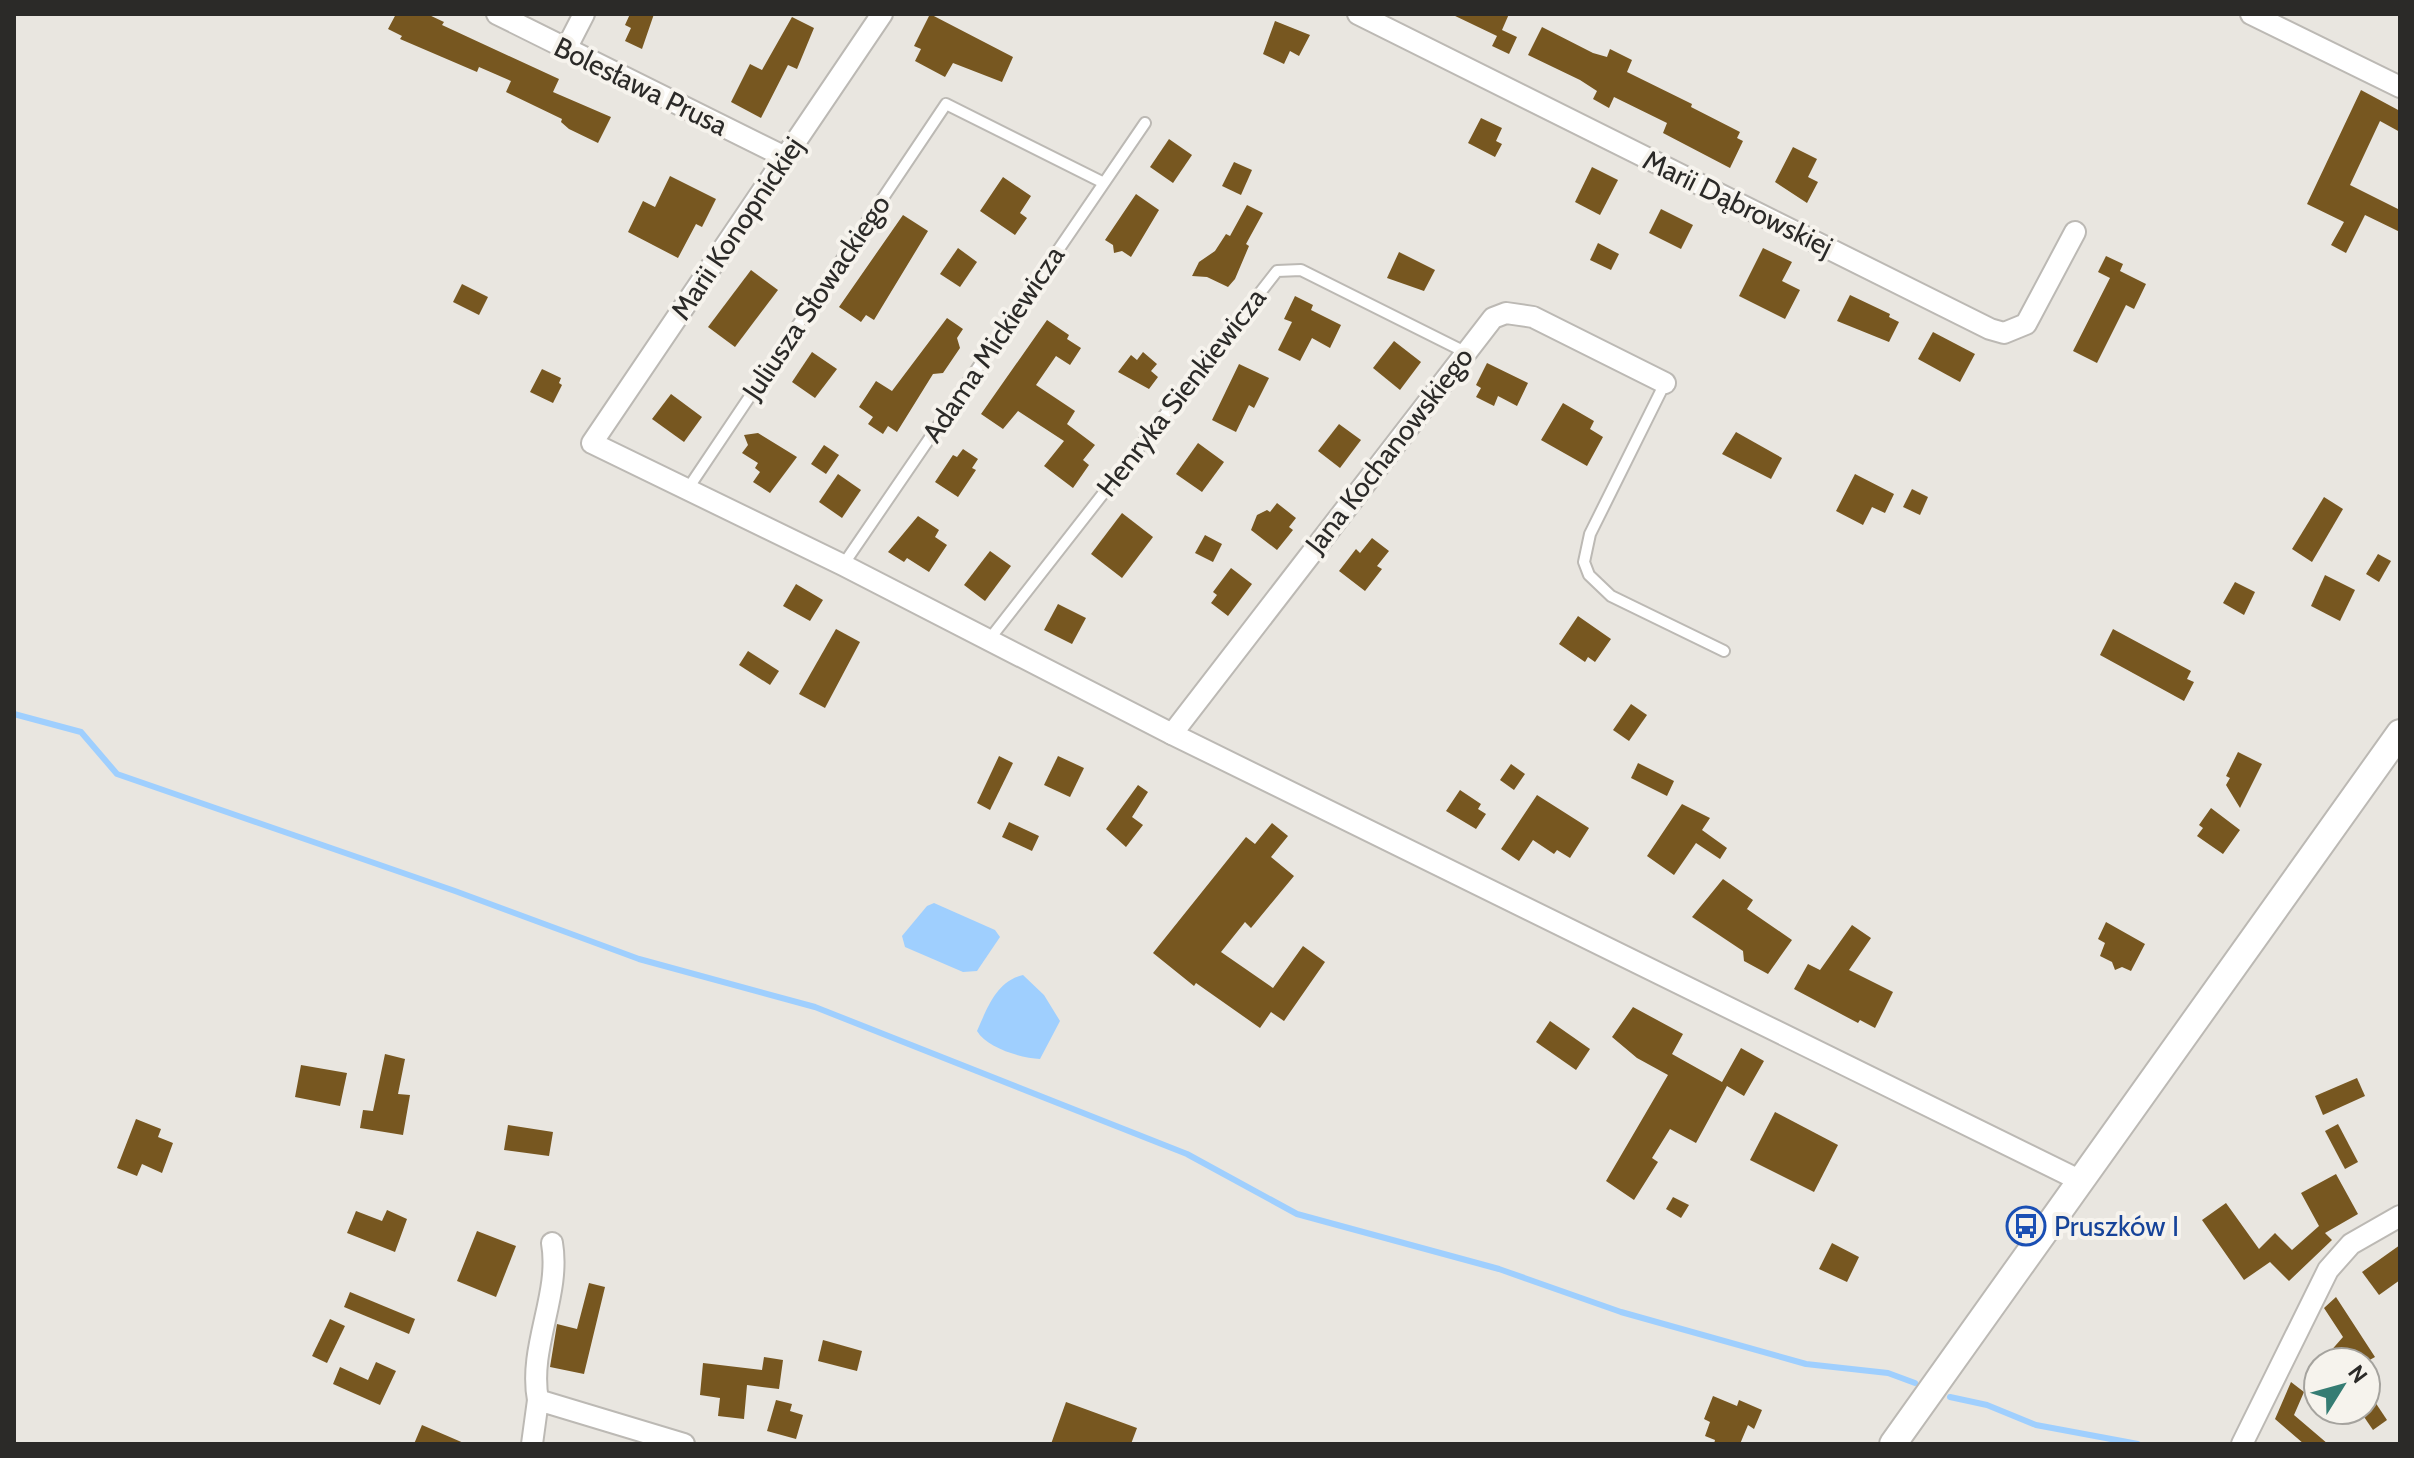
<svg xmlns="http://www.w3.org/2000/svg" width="2414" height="1458" font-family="Cabin,sans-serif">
<rect width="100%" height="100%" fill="#e9e6e0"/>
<!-- water -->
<g fill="#9fcffe">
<polygon points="934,903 995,930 1000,937 977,971 963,972 905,947 902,936 927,906"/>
<path d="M1023 975 1044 995 1060 1021 1040 1059C1021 1058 987 1048 977 1031 987 1009 996 981 1023 975Z"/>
</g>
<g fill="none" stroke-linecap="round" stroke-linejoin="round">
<!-- stream -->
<g stroke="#9fcffe" stroke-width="6">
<polyline points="14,714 81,732 117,774 455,891 639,959 815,1007 1187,1154 1297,1214 1499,1269 1621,1312 1806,1364 1888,1373 1915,1383"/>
<polyline points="1950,1397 1987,1405 2036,1425 2138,1444"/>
</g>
</g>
<!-- building -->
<g fill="#775720">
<polygon points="396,14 427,14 444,22 442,25 559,79 553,92 611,117 598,143 569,129 561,122 562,119 506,92 511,81 479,67 477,72 400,39 402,36 388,29"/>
<polygon points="630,14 654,14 642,49 625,41 631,28 625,25"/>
<polygon points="930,14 1013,57 1002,82 953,63 945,77 915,61 921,49 914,46"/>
<polygon points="1451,14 1509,14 1502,30 1517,37 1509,54 1492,46 1497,36"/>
<polygon points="792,17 814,28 797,69 788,65 761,118 731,102 750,64 762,70"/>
<polygon points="1275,21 1310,35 1299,56 1290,51 1284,64 1263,54"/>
<polygon points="1542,27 1593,53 1607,57 1610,49 1632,60 1627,72 1692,104 1691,107 1740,132 1737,138 1743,141 1730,168 1663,133 1667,123 1614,97 1609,108 1593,99 1597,91 1580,80 1528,55"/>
<polygon points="2361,90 2400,111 2400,132 2380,121 2350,185 2400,210 2400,232 2365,215 2346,253 2331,245 2344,222 2307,204"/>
<polygon points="1481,118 1502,128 1496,141 1502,144 1495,157 1468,143"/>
<polygon points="1169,139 1192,155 1173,183 1150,167"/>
<polygon points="1793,147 1817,159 1808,177 1818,182 1807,203 1775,182"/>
<polygon points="1234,162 1252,170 1241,195 1222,186"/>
<polygon points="1592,167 1618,180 1600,215 1575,202"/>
<polygon points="670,176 716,199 702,227 696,224 678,258 628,232 643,201 655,207"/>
<polygon points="1003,177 1031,196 1020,213 1027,218 1015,235 980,211"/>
<polygon points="1136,194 1159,210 1131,257 1122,251 1114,253 1113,245 1105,240"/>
<polygon points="1247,205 1263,213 1246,244 1249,246 1235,279 1228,287 1207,277 1192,276 1199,262 1215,251 1226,234 1230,236"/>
<polygon points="1661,209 1693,225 1681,249 1649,233"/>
<polygon points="903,215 928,231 874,320 866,315 861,322 839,307"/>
<polygon points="1598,243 1619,254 1611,270 1590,260"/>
<polygon points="958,248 977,262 960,287 940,274"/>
<polygon points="1763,248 1792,262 1782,281 1800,290 1785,319 1739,296"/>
<polygon points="1399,252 1435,270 1424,291 1387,278"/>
<polygon points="2106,256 2123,264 2120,271 2146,284 2134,309 2126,305 2097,363 2073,351 2110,278 2098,272"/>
<polygon points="751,270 778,290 735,347 708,327"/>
<polygon points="462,284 488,297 479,315 453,302"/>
<polygon points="1850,295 1890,314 1889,317 1899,322 1889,342 1837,321"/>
<polygon points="1295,296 1313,305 1311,310 1341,325 1330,348 1312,338 1300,361 1278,350 1292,322 1284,319"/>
<polygon points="947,318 963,329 957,338 960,348 943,373 933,374 897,432 888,426 883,434 868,424 873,417 859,407 876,381 892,391"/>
<polygon points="1047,320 1069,335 1067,339 1081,348 1070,365 1056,356 1036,385 1075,411 1067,424 1095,445 1083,460 1089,465 1073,488 1044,466 1064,441 1018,411 1003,429 981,414"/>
<polygon points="1933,332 1975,354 1960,382 1918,359"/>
<polygon points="1394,341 1421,362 1400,390 1373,368"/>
<polygon points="812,352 837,369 815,398 792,382"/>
<polygon points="1143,352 1157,364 1151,371 1158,377 1149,389 1118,372 1131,355 1137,360"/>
<polygon points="1487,363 1528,383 1517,406 1498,396 1494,406 1476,397 1481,388 1476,385"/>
<polygon points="1239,364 1269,378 1254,408 1249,405 1236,432 1212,420"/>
<polygon points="542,369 561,378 559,383 562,385 553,403 530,392"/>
<polygon points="671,394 702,417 684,442 652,419"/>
<polygon points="1563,403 1594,421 1590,429 1603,437 1587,466 1541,440"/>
<polygon points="1339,424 1361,440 1340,468 1318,451"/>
<polygon points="1736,432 1782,458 1771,479 1722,454"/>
<polygon points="758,433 797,457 770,493 753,482 760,472 755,468 758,463 742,453 748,445 744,435"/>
<polygon points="1198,443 1224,462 1202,492 1176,474"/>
<polygon points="824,445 839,455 826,474 811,464"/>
<polygon points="963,449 978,459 972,468 976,470 958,497 935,482 953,455 957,457"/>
<polygon points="838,474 861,490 842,518 819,502"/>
<polygon points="1855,474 1894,494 1885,513 1872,507 1863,525 1836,511"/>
<polygon points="1912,489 1928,497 1920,515 1903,507"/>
<polygon points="2324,497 2343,509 2312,562 2292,549"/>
<polygon points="1277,503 1296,518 1289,527 1293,530 1277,550 1251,530 1257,515 1267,510 1270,512"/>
<polygon points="1122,513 1153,537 1122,578 1091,554"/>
<polygon points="918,516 939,530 935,537 947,545 929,572 907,558 904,562 888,552"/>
<polygon points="1205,535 1222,544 1213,562 1195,553"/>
<polygon points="1372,538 1389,551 1377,566 1382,569 1365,591 1339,571 1356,549 1360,553"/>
<polygon points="990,551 1011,566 985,601 964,585"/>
<polygon points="2378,554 2391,561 2379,582 2366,574"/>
<polygon points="1231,568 1252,584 1228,616 1211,603 1217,595 1213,592"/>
<polygon points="2325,575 2355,590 2340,621 2311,606"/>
<polygon points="2235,582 2255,592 2244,615 2223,603"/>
<polygon points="796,584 823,600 810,621 783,606"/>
<polygon points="1058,604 1086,618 1072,644 1044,630"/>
<polygon points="1578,616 1611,639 1595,662 1588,657 1585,662 1559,644"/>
<polygon points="836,629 860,642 825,708 799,694"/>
<polygon points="2113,629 2191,671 2187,679 2194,682 2184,701 2100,655"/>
<polygon points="748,651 779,671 770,685 739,665"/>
<polygon points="1631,704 1647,715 1629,741 1613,730"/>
<polygon points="2238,752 2262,764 2240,808 2226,785 2230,778 2226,776"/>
<polygon points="999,756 1013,763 990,810 977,803"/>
<polygon points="1058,756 1084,768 1070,797 1044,785"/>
<polygon points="1638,763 1674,781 1667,796 1631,778"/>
<polygon points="1511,764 1525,774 1514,790 1500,780"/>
<polygon points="1138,785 1148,792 1132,817 1143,825 1126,847 1106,829"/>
<polygon points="1460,790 1481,804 1478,809 1486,814 1476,829 1446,811"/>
<polygon points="1537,795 1589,828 1570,858 1557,850 1554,854 1533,840 1519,861 1501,849"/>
<polygon points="1682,804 1710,818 1702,830 1727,848 1720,859 1696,843 1674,875 1647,856"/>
<polygon points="2211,808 2240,830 2223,854 2197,836 2203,828 2199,825"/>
<polygon points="1009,822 1039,836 1032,851 1002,837"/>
<polygon points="1272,823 1288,836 1271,857 1294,876 1251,928 1245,922 1221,952 1273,988 1303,946 1325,962 1284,1021 1271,1012 1260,1028 1196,983 1194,986 1153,953 1246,837 1255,844"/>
<polygon points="1723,879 1753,900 1747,909 1792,940 1768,974 1744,961 1743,951 1692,917"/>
<polygon points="2106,922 2145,944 2131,971 2122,967 2115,970 2112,962 2100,956 2105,943 2098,939"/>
<polygon points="1852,925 1871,938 1849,970 1893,992 1875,1028 1860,1020 1858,1023 1794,989 1808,964 1820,970"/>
<polygon points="1633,1007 1683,1034 1672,1054 1722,1082 1741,1048 1764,1061 1744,1096 1727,1086 1696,1143 1670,1129 1652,1158 1658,1162 1634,1200 1606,1181 1668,1075 1637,1058 1612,1037"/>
<polygon points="1550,1021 1590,1049 1576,1070 1536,1042"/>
<polygon points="385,1054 405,1059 398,1094 410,1095 403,1135 360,1128 363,1110 373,1111"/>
<polygon points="301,1065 347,1073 340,1106 295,1097"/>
<polygon points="2357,1078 2365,1096 2323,1115 2315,1096"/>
<polygon points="1775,1112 1838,1145 1814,1192 1750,1160"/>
<polygon points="136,1119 161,1129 158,1137 173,1143 162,1173 142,1164 137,1176 117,1168"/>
<polygon points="2338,1124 2358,1162 2345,1169 2325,1131"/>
<polygon points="508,1125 553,1132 549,1156 504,1150"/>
<polygon points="2336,1174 2358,1214 2325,1233 2332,1240 2289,1281 2270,1262 2244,1280 2202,1220 2226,1203 2259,1249 2275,1233 2292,1250 2319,1226 2301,1193"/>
<polygon points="1673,1197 1689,1205 1681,1218 1666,1209"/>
<polygon points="387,1210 407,1219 395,1252 347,1233 356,1211 382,1221"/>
<polygon points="477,1231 516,1246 496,1297 457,1281"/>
<polygon points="1832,1243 1859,1257 1847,1282 1819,1269"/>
<polygon points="2400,1245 2400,1280 2379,1295 2362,1272"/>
<polygon points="589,1283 605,1287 584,1374 550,1367 557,1324 577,1329"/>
<polygon points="350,1292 415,1319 409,1334 344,1307"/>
<polygon points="2336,1297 2375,1357 2366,1362 2321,1362 2343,1337 2324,1308"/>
<polygon points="330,1319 345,1326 327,1363 312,1356"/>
<polygon points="823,1340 862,1351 857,1371 818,1361"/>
<polygon points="764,1357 783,1360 779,1389 747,1385 744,1419 718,1416 720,1398 700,1395 703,1363 762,1370"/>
<polygon points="376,1362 396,1371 380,1405 333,1384 340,1367 368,1380"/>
<polygon points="2291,1382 2304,1392 2294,1415 2328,1444 2304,1444 2275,1419"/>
<polygon points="1713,1396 1737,1406 1739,1400 1762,1410 1754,1429 1748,1425 1740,1444 1714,1444 1715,1440 1705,1436 1710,1422 1704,1419"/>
<polygon points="776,1400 792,1404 790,1411 803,1415 796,1439 767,1431"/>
<polygon points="1066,1402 1137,1428 1131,1444 1051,1444"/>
<polygon points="2375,1402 2387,1420 2373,1430 2360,1411"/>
<polygon points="422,1425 466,1444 414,1444"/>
</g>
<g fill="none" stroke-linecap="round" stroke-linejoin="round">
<!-- service casing -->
<g stroke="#bcb9b4" stroke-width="14">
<g id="service">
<polyline points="1665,383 1590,534 1584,562 1589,575 1611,596 1724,651"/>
<polyline points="687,490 946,104 1102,182"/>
<polyline points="843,565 1145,123"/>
<polyline points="988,641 1277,271 1301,270 1465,352"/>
</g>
</g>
<!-- minor casing -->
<g stroke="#bcb9b4" stroke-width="24">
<g id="minor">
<polyline points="497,14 785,157"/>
<polyline points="882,14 592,443 843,565 1172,734 2079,1180"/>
<polyline points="1358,14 1990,329 2004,333 2026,324 2075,232"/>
<polyline points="2251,14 2400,87"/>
<polyline points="566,49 584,14"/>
<polyline points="1172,734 1493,318 1506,313 1533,317 1665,383"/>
<path d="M538 1400C528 1347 561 1295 552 1243"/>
<polyline points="532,1444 538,1400 684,1444"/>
<polyline points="2242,1444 2328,1270 2351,1244 2400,1216"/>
</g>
</g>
<!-- tertiary casing -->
<g stroke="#bcb9b4" stroke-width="30">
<polyline id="tertiary" points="1893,1444 2400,733"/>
</g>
<!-- service -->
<use href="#service" stroke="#fff" stroke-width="10"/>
<!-- minor -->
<use href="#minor" stroke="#fff" stroke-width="20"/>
<!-- tertiary -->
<use href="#tertiary" stroke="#fff" stroke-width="26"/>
</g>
<!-- icons -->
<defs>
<g id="bus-ring" transform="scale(2)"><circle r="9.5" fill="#f6f3ed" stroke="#1a4fb4" stroke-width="1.5"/><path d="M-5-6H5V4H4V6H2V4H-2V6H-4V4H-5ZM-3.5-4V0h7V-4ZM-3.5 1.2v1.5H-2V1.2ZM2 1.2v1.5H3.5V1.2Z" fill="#1a4fb4"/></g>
</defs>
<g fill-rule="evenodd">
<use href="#bus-ring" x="2026" y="1226"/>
</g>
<g text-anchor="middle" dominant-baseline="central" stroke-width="8" stroke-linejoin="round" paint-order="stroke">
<!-- street labels -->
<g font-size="28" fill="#2b2a28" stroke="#f6f3ed">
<text transform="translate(641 86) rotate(26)">Bolesława Prusa</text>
<text transform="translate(1738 203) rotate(26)">Marii Dąbrowskiej</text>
<text transform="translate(737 228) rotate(-56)">Marii Konopnickiej</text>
<text transform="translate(816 297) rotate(-56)">Juliusza Słowackiego</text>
<text transform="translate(993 344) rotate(-56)">Adama Mickiewicza</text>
<text transform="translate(1181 392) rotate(-52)">Henryka Sienkiewicza</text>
<text transform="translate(1389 450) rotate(-52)">Jana Kochanowskiego</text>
</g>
<!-- transit labels -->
<g font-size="28" fill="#164399" stroke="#f6f3ed" text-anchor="start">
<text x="2054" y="1226">Pruszków I</text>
</g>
</g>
<!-- border -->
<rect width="2414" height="1458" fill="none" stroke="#2b2a28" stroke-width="32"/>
<!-- north arrow -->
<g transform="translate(2342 1386) rotate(53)"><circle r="38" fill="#f6f3ed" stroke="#a5a39e" stroke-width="2"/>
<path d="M0-6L14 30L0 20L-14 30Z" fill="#357c73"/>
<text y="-12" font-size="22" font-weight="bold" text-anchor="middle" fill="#2b2a28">N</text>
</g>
</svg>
